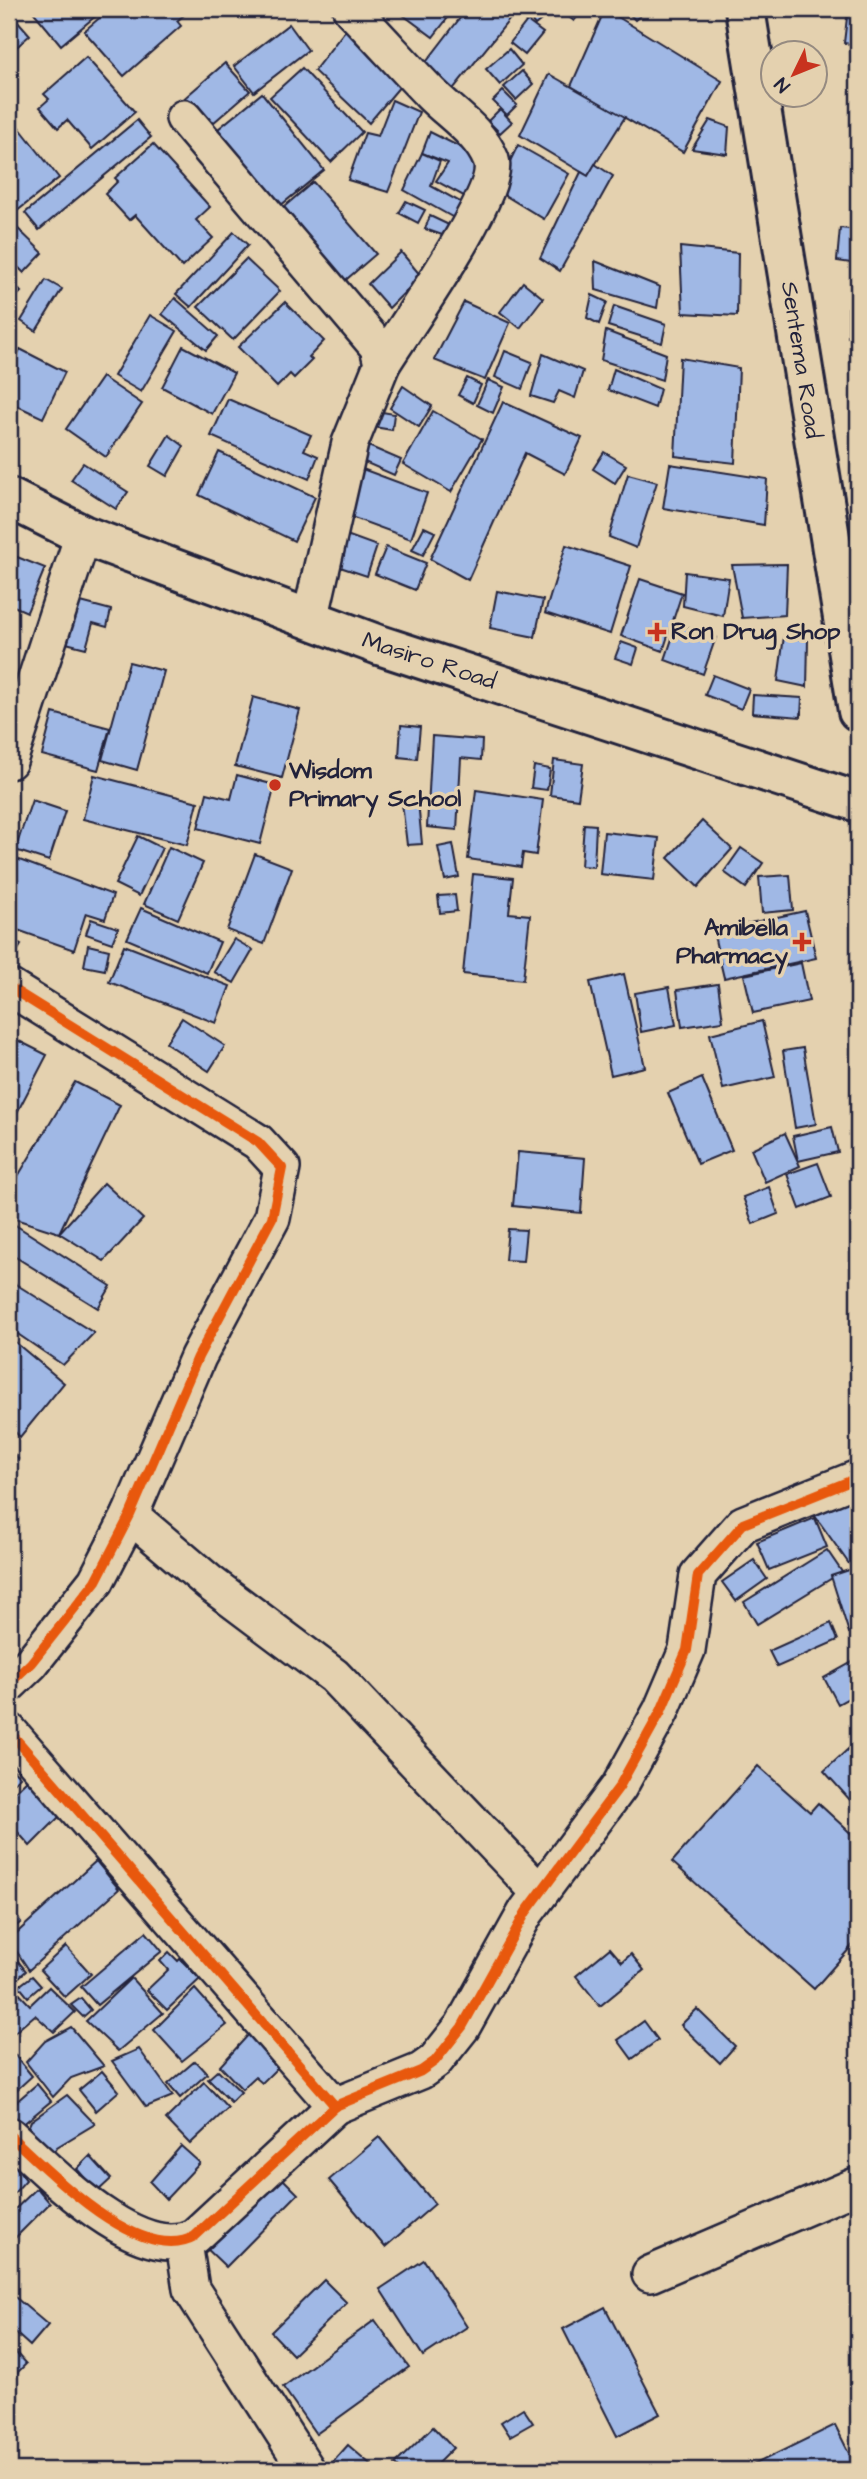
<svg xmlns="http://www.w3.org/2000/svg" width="867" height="2479" font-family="'Architects Daughter',sans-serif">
<rect width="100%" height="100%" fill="#e4d1af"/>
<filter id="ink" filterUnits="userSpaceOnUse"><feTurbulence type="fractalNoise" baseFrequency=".0143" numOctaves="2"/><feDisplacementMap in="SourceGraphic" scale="14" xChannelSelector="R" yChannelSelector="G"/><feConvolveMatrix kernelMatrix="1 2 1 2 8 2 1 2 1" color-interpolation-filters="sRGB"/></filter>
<g filter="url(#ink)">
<!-- building -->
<g fill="#a0b8e5" stroke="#22223b" stroke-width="2">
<polygon points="31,9 104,9 61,45"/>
<polygon points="110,9 191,9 177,21 181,26 124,76 84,31"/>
<polygon points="395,9 433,9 447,19 433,37"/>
<polygon points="467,9 508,9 514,14 450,93 424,65"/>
<polygon points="522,9 549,9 552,11 535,25"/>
<polygon points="559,9 583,9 574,21"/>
<polygon points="605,9 722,81 683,152 571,86"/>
<polygon points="625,9 648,9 635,20"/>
<polygon points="848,9 858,9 858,45 844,43"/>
<polygon points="9,11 30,35 9,54"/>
<polygon points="527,21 543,33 525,55 510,43"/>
<polygon points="289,24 308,50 254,92 234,66"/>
<polygon points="347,28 401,85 369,123 314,71"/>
<polygon points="509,49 522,65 500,85 486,69"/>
<polygon points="86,57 135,112 92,149 67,120 58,128 40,107 49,99 44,94"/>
<polygon points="225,63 250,91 206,129 181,101"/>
<polygon points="302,68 362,132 331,162 270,97"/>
<polygon points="522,71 533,84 516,100 504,87"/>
<polygon points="549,74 625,117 588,176 520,135"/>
<polygon points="503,91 517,105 507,115 493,101"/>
<polygon points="262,93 324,170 275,210 212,134"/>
<polygon points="392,100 419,112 388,192 348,180 365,133 378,136"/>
<polygon points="500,109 512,122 500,133 488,121"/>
<polygon points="137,120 151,137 39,230 25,213"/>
<polygon points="710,120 729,127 727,154 692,149"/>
<polygon points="15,122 59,178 17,211 9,201 9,127"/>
<polygon points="430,132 484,159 473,201 436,181 448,163 422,153"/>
<polygon points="153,144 210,207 196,220 213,238 182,267 135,215 129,220 105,194 118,181 115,178"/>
<polygon points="518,145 569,174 544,219 496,190"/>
<polygon points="422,153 440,161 431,186 464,204 454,218 404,190"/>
<polygon points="595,164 613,176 560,271 540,258 581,172 588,176"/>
<polygon points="313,182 376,254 341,284 278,212"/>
<polygon points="406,201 425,210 418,223 399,213"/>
<polygon points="430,216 451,226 445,236 425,229"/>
<polygon points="11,222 43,253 24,273 9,258"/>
<polygon points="840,228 858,230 858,264 837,261"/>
<polygon points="234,232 248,245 191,307 176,294"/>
<polygon points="680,247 738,253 737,316 683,313"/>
<polygon points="401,252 421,276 389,308 368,284"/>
<polygon points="246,259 280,291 233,340 198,307"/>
<polygon points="595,261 660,287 657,308 596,290"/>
<polygon points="9,279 21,292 9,304"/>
<polygon points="46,280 62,289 36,331 21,321"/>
<polygon points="523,282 543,298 520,328 500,312"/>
<polygon points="592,295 607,302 599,324 587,318"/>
<polygon points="175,298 218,336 206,350 162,314"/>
<polygon points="285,302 324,341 309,357 312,360 294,378 290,374 277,387 238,347"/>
<polygon points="464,302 510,323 485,380 434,360"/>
<polygon points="614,306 666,324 662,343 608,326"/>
<polygon points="848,308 858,309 858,338 848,337"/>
<polygon points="150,315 177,331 141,392 114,376"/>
<polygon points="606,331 666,354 662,380 601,360"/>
<polygon points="183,346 234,373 212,414 162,387"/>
<polygon points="20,349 65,372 43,418 9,402 9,375"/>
<polygon points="505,351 532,362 522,389 495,377"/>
<polygon points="543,354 583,371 575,398 559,391 553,403 531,396"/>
<polygon points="680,358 739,368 735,463 675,456"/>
<polygon points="614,369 660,389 655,408 608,390"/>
<polygon points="102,377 142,404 106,457 66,429"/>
<polygon points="467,378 481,385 473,403 458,395"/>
<polygon points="488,380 504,387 493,413 477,405"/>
<polygon points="403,386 432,406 419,427 390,408"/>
<polygon points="228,399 311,435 304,450 318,456 309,479 211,436"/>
<polygon points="503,402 582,438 565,474 525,453 468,580 430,559"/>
<polygon points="365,409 394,414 392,430 362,425"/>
<polygon points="433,411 482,439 451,492 403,464"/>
<polygon points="169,435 184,446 167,476 150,466"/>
<polygon points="359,442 401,460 394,475 353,457"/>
<polygon points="219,452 315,497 294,541 199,495"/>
<polygon points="604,452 626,465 615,483 593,469"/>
<polygon points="83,463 128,492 116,509 71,480"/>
<polygon points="670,464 767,479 764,525 663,508"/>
<polygon points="357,467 427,493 411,539 340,513"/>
<polygon points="628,474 657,482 636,548 609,537"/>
<polygon points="424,527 435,532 423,555 412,550"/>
<polygon points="341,533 377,546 367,576 331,564"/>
<polygon points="566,545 631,566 610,634 545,613"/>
<polygon points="386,547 426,563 415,590 375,574"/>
<polygon points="12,555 45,568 27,612 9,604 9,563"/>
<polygon points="787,564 785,615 742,618 732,565"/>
<polygon points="685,572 729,578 723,616 683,606"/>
<polygon points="640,579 682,593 663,651 621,636"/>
<polygon points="497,591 543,600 535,637 490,628"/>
<polygon points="77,601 111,610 107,627 93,623 86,648 66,643"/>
<polygon points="677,624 716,637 703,674 665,660"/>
<polygon points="784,636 808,640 807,687 778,681"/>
<polygon points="621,642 638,648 633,664 615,658"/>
<polygon points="129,662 164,671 137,770 102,760"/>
<polygon points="713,675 749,689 741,709 705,695"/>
<polygon points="753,695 802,698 801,717 752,713"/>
<polygon points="253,697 300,710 282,778 235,766"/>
<polygon points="53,713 110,728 98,770 42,755"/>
<polygon points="401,725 420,727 417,759 399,757"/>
<polygon points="432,736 482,740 481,760 461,758 457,830 427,827"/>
<polygon points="554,760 583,764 578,799 550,795"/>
<polygon points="534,766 550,769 547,790 531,788"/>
<polygon points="94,775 198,802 187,845 83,819"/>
<polygon points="237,775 275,785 260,844 198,828 207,793 231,799"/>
<polygon points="476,790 543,800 536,855 523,853 521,867 468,859"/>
<polygon points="32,800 65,811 49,861 15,850"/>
<polygon points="418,801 422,844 407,845 402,803"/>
<polygon points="702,821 732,849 698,887 668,858"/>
<polygon points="584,824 596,825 594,867 581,866"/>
<polygon points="604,832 659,838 654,880 600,874"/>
<polygon points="138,836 162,848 139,896 115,884"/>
<polygon points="453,844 459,877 445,880 438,847"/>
<polygon points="169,847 203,863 178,919 144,904"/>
<polygon points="741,848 763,863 746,888 724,872"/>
<polygon points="255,854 292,868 264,944 227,930"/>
<polygon points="14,858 113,895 105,919 86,913 74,950 9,927 9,874"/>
<polygon points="473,874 513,878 509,913 530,915 523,980 463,974"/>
<polygon points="790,875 793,910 762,913 759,877"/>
<polygon points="455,895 457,911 440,913 438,896"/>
<polygon points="141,908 220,942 207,973 127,939"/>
<polygon points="805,911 816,958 724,978 713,931"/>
<polygon points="91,919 118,928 112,943 86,934"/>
<polygon points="9,938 21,945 9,964"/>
<polygon points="234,939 253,950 234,983 214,972"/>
<polygon points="88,945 109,950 105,970 84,966"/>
<polygon points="124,945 230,986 216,1023 109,982"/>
<polygon points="801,963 809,1001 753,1013 744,975"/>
<polygon points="624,974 645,1067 611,1075 590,982"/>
<polygon points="718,984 723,1021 682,1027 677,990"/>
<polygon points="669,987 676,1025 641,1032 635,993"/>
<polygon points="182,1018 225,1046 209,1071 166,1043"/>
<polygon points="762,1021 775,1077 723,1089 710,1034"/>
<polygon points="9,1036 47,1055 9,1128"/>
<polygon points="803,1048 816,1124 795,1128 783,1051"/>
<polygon points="702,1078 732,1150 698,1164 668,1093"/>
<polygon points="75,1082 120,1105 59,1233 9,1217 9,1191"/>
<polygon points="832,1127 838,1152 798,1161 793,1136"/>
<polygon points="785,1133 800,1166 765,1182 751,1149"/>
<polygon points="518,1152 585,1158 581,1213 513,1206"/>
<polygon points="818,1163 831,1197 800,1209 787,1174"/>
<polygon points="104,1183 143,1219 104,1261 59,1233"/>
<polygon points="769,1187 778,1214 753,1224 743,1197"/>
<polygon points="9,1221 111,1286 98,1308 9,1253"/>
<polygon points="508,1229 526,1230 523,1261 505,1260"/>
<polygon points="9,1280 94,1333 63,1365 9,1328"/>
<polygon points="9,1337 64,1383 20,1437 9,1426"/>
<polygon points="852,1346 858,1346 858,1388 857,1389"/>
<polygon points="9,1449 18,1459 9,1467"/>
<polygon points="858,1486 858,1564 852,1568 815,1516"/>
<polygon points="815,1518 827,1547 769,1570 757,1542"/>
<polygon points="827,1550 842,1572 757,1624 744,1602"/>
<polygon points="754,1560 767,1579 736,1601 722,1582"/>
<polygon points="858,1567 858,1630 849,1633 831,1576"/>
<polygon points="831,1623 838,1640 777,1667 769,1651"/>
<polygon points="858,1659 858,1693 838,1704 824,1678"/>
<polygon points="858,1740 858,1809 824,1771"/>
<polygon points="9,1765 20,1777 9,1787"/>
<polygon points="758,1766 810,1812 818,1803 858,1840 858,1939 814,1989 672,1862"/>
<polygon points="28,1779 62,1814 30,1846 9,1822 9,1797"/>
<polygon points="96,1861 119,1889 29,1970 9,1940"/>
<polygon points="11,1909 21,1922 9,1932 9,1911"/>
<polygon points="146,1932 162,1951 97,2005 81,1987"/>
<polygon points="66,1946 91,1974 65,1997 40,1970"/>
<polygon points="610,1948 622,1962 631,1954 644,1970 600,2006 576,1976"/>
<polygon points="9,1950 26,1971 9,1986"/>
<polygon points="169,1952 178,1961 180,1959 200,1979 167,2010 147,1990 168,1970 160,1961"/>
<polygon points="32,1976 41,1986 28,1997 19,1986"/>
<polygon points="131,1978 163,2013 118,2051 86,2021"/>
<polygon points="13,1987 30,2005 49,1987 75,2012 54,2032 35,2015 9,2037 9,1991"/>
<polygon points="195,1989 227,2025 182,2061 154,2030"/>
<polygon points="81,1998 91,2010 83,2017 71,2005"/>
<polygon points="697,2009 735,2046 720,2063 681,2025"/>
<polygon points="644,2021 658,2040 632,2059 618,2040"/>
<polygon points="71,2027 104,2066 71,2078 53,2097 26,2062 45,2041"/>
<polygon points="250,2033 281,2064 262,2083 255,2077 242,2089 220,2066"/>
<polygon points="139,2049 173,2096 146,2107 112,2061"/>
<polygon points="14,2054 32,2076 9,2097 9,2058"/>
<polygon points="195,2061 207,2074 180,2098 168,2084"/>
<polygon points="218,2070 241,2092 231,2102 208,2079"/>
<polygon points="102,2071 119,2091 96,2111 79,2090"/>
<polygon points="204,2082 228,2108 190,2144 166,2119"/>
<polygon points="37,2084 51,2101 21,2126 9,2108"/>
<polygon points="67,2095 95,2124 57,2147 52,2154 26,2132 31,2121"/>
<polygon points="379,2137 435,2204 385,2247 329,2180"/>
<polygon points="181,2146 200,2163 166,2199 150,2182"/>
<polygon points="90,2156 111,2179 97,2192 77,2169"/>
<polygon points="10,2159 26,2180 9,2199 9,2161"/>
<polygon points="274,2170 298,2194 226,2267 202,2244"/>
<polygon points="37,2188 50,2203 9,2244 9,2215"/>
<polygon points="424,2260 467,2327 423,2356 380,2289"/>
<polygon points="324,2280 347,2303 293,2355 271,2332"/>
<polygon points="9,2292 48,2325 30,2346 9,2327"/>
<polygon points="605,2307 660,2414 617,2436 563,2329"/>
<polygon points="375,2320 409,2367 316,2434 283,2387"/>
<polygon points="9,2345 26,2364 9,2381"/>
<polygon points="523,2408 533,2423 510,2436 501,2422"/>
<polygon points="835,2425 855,2465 845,2470 743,2470"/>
<polygon points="433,2427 453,2448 431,2470 401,2470 395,2464"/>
<polygon points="348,2445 377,2470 340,2470 332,2463"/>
</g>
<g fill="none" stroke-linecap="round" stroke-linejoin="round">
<!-- street casing -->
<g stroke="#22223b" stroke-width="40">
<g id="street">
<path d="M351 9C378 37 404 66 431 94 452 115 480 132 491 160 502 192 402 331 382 364"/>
<polyline points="184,118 378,347 382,364 350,443 310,620"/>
<polyline points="9,761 83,535"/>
<polyline points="9,987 258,1142 282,1168 272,1218 198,1357 130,1515 96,1581 31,1663 9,1684"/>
<polyline points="130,1515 210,1583 334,1676 540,1893"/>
<path d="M9 1731 335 2106 195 2236C140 2267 48 2170 9 2135"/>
<polyline points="335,2106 421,2071 435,2061 462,2027 526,1912 619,1787 661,1711 687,1650 698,1575 743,1524 858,1478"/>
<polyline points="184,2243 191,2289 307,2470"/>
<polyline points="650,2274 858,2185"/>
</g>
</g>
<!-- secondary casing -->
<g stroke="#22223b" stroke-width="44">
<g id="secondary">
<polyline points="745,9 858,711"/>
<polyline points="9,498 83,535 379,645 858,802"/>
</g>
</g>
<!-- street -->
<use href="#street" stroke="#e4d1af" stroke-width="35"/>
<!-- secondary -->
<use href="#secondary" stroke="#e4d1af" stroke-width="38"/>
<!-- cycleway casing -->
<g stroke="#e4d1af" stroke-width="15">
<g id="cycleway">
<polyline points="9,987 258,1142 282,1168 272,1218 198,1357 130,1515 96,1581 31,1663 9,1684"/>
<path d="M9 1731 335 2106 195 2236C140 2267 48 2170 9 2135"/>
<polyline points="335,2106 421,2071 435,2061 462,2027 526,1912 619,1787 661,1711 687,1650 698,1575 743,1524 858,1478"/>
</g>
</g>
<!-- cycleway -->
<use href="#cycleway" stroke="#e8590c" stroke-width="10"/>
</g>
</g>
<!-- markers -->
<g fill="#c8321e" stroke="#e4d1af" stroke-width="2.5">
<path d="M653.5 621.5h7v7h7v7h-7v7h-7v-7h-7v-7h7z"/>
<circle cx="275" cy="785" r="7"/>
<path d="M798.5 931.5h7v7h7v7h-7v7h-7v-7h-7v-7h7z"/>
</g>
<g text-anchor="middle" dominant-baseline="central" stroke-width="7" stroke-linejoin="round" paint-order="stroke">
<!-- street labels -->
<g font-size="24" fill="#22223b" stroke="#e4d1af">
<text transform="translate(801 360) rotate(81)">Sentema Road</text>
<text transform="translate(429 661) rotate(18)">Masiro Road</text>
</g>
<!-- poi labels -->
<g font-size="24" font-weight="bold" fill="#22223b" stroke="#e4d1af" text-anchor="start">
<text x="671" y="632">Ron Drug Shop</text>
<text x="289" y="771">Wisdom<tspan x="289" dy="28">Primary School</tspan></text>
<text x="788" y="928" text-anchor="end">Amibella<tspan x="788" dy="28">Pharmacy</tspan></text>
</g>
</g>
<!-- margin -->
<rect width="867" height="2479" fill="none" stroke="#e4d1af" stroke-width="35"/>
<rect x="18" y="18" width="832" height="2444" fill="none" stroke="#22223b" stroke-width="2.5" filter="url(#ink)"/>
<!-- north arrow -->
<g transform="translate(794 74) rotate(227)"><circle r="33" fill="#e4d1af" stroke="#968b81" stroke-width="2"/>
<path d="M0-5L12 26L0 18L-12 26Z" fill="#c8321e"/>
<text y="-10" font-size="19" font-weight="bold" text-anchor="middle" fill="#22223b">N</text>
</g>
</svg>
